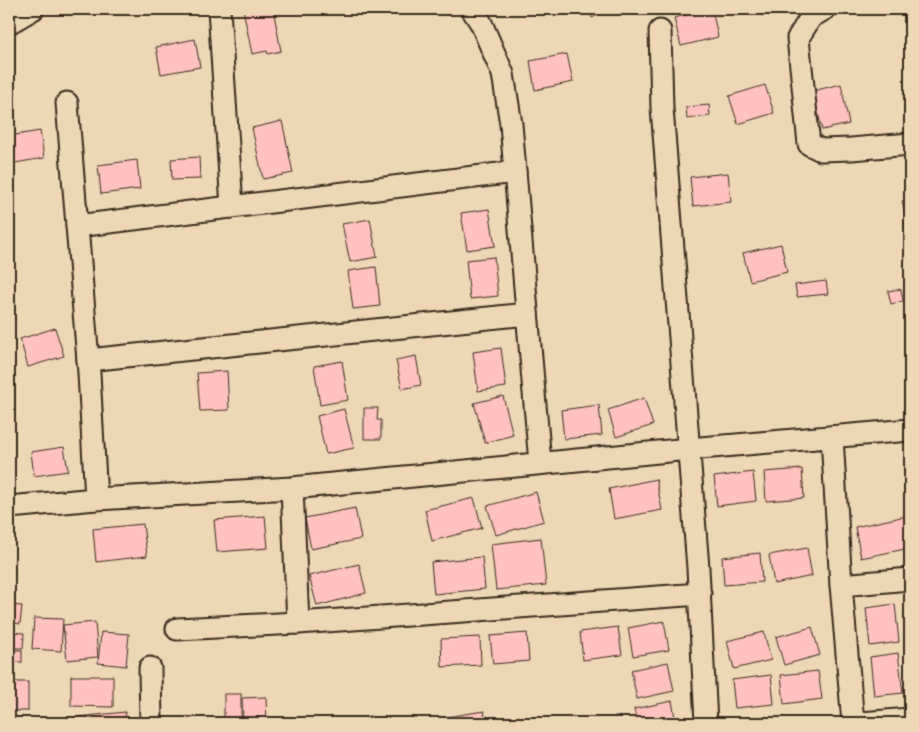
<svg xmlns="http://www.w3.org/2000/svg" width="919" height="732" font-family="Dekko,sans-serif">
<rect width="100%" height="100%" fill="#eed7b7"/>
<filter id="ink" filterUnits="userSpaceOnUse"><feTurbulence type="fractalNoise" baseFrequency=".02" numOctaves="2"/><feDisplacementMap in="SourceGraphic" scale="10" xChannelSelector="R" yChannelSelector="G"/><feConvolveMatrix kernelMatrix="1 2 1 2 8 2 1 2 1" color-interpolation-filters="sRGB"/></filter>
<g filter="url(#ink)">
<!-- building -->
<g fill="#ffc2be" stroke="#3b2a1e">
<polygon points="243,9 273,9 281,51 268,54 267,51 252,54"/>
<polygon points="587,9 610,9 592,18"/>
<polygon points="712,9 718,37 681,46 674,18"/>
<polygon points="195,39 200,67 161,74 156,47"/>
<polygon points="567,54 573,82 535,90 530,61"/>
<polygon points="841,84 849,124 822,130 813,91"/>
<polygon points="765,85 774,113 738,124 729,96"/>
<polygon points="709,105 710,116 687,119 686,107"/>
<polygon points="282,121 293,173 263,179 252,128"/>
<polygon points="40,131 44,158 9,164 9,136"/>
<polygon points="199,157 200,179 172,180 171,159"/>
<polygon points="137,160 140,189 101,194 98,165"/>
<polygon points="728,173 731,202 693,206 690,177"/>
<polygon points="910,199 910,212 905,213 902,201"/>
<polygon points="489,209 495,246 467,250 461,213"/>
<polygon points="370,219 377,257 350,262 342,224"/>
<polygon points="905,221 910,221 910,261 907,261"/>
<polygon points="781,244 787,272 750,281 743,253"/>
<polygon points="494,257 498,296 470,299 466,260"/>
<polygon points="376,267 380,306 353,309 348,271"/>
<polygon points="826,281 828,294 797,297 795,285"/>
<polygon points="901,289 903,301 891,304 888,291"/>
<polygon points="55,328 64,356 28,367 20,339"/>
<polygon points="501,348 506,387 478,391 473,352"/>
<polygon points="416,356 421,385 402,389 396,360"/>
<polygon points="342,361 348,400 320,405 314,366"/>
<polygon points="227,371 229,410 200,411 197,373"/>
<polygon points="503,396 513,435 485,443 474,403"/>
<polygon points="644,398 653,425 616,437 608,410"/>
<polygon points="599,405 602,435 564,439 561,410"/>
<polygon points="364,408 378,408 377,420 381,420 381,439 364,439"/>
<polygon points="344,409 354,448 326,454 317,416"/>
<polygon points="64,447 68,471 34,476 31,452"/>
<polygon points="802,469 804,498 766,501 764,472"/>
<polygon points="753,472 756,501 717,506 714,477"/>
<polygon points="656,479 662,510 614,519 609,489"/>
<polygon points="536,492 544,521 496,535 487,506"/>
<polygon points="474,498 482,528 432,541 425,510"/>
<polygon points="355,508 361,539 311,549 305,518"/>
<polygon points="265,516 268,548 217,552 214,520"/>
<polygon points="906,516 910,536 910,548 861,558 855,527"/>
<polygon points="143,524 147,556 96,562 93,529"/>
<polygon points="541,538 546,585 496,590 491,544"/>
<polygon points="807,548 812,576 774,584 769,555"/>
<polygon points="760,553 762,582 724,585 722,557"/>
<polygon points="482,557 485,589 434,594 431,562"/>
<polygon points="359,564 366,593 317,606 309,576"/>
<polygon points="895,604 899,642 870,646 866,608"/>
<polygon points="9,605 22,606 20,624 9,622"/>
<polygon points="34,618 63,619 61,651 32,649"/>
<polygon points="664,621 669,650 633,656 628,628"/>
<polygon points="95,622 98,657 67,660 63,625"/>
<polygon points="618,627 622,655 583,660 580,632"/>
<polygon points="812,627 820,655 784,665 776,637"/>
<polygon points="9,632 24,633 23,648 9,648"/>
<polygon points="101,632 129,634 126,666 98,663"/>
<polygon points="764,632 771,660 734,669 727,641"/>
<polygon points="527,633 529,661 493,664 490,636"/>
<polygon points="480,637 481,665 442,667 441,639"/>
<rect x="9" y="650" width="13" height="12"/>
<polygon points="898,653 903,693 874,696 870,657"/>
<polygon points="668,662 674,691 637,699 631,670"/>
<polygon points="818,671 822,699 784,704 781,675"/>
<polygon points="771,675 774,704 735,708 732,680"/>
<polygon points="71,676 113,676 113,707 71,706"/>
<rect x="9" y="682" width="19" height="29"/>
<rect x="224" y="694" width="17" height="28"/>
<polygon points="266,697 267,723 243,723 242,698"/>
<polygon points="672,701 676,723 637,723 634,709"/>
<polygon points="484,711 486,723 447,723 446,717"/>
<polygon points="125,712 126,723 69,723 68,718"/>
<polygon points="298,719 298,723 289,723 288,721"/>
</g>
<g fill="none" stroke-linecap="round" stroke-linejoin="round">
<!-- minor casing -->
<g stroke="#3b2a1e" stroke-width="25">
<g id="minor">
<polyline points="219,9 232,207"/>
<polyline points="472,9 481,23 503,74 511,124 540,463"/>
<polyline points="825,9 811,17 798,38 809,144 821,150 851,149 910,144"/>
<polyline points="9,23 33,9"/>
<polyline points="660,31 662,108 698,568 706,723"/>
<polyline points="67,103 89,373 96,499"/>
<polyline points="77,226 515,172"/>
<polyline points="88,360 527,314"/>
<polyline points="832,437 841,585 853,723"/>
<polyline points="292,488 298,623"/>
<polyline points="9,507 96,499 292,488 689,449 910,430"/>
<polyline points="841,585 910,579"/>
<polyline points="177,629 298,623 700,594"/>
<polyline points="150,668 151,723"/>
<polyline points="861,723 910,719"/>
</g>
</g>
<!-- minor -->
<use href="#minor" stroke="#eed7b7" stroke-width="21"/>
</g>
</g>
<!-- margin -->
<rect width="919" height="732" fill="none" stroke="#eed7b7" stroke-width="30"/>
<rect x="15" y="15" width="889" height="702" fill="none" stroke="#3b2a1e" stroke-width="2" filter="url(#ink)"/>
</svg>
